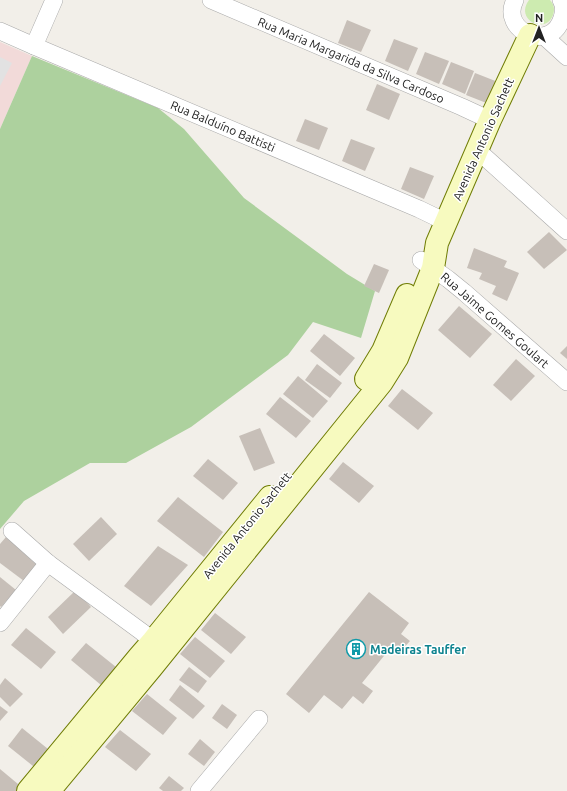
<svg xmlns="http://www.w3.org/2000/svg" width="567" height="791" font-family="Ubuntu,sans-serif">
<rect width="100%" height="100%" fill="#f2efe9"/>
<!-- commercial -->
<polygon fill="#f2dad9" points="0,42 32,56 0,129"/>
<!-- grass -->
<path fill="#cdebb0" d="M529 0H550C554 5 555 9 553 15 546 35 514 20 529 0Z"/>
<!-- forest -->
<polygon fill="#add19e" points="32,56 158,108 184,129 244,198 347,274 375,291 361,338 313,322 288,355 191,427 126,463 90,463 24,501 0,529 0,129"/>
<!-- parking -->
<polygon fill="#e2e2e2" points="0,57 12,63 0,86"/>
<!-- building -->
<g fill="#c7bfb8">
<polygon points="347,20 371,30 361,52 338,43"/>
<polygon points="394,39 418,48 408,71 385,61"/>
<polygon points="425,52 449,61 439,84 416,74"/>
<polygon points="451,62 474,71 465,94 442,84"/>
<polygon points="475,73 498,82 489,104 466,95"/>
<polygon points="377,84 400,94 389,120 366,110"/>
<polygon points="305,119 328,128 319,150 296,141"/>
<polygon points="351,139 375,148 365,171 342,161"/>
<polygon points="410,167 434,176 424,199 401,189"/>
<polygon points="549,232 567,250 544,269 527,252"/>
<polygon points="474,248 507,261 504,267 519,273 507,301 492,294 496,286 479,279 482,273 467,268"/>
<polygon points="374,264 389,270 379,293 364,286"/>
<polygon points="459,306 492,334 470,358 438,330"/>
<polygon points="324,334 355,358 340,376 310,351"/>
<polygon points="567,346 567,359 560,353"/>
<polygon points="516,359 535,376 511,401 493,385"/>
<polygon points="317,364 342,383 330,398 305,380"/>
<polygon points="298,376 328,401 313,418 283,394"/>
<polygon points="402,389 433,413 418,430 388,406"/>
<polygon points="280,397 311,421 296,438 266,414"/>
<polygon points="260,428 275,463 254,471 239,436"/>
<polygon points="208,459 238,483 223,500 193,476"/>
<polygon points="343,462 374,486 359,503 329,479"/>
<polygon points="178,497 223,532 204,557 157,521"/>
<polygon points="101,517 117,534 89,561 73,544"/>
<polygon points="6,537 38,566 24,581 0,563 0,544"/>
<polygon points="158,546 188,565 151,606 124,586"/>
<polygon points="0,577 16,590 1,607 0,606"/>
<polygon points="76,590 91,607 63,634 48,617"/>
<polygon points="369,592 409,623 401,634 410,641 400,652 392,646 362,683 373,691 363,704 353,696 342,709 324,695 309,713 286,694"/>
<polygon points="215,613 246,637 231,654 201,630"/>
<polygon points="26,628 56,652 41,669 11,645"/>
<polygon points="195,637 225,661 210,678 180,654"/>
<polygon points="86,643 116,667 101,685 71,660"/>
<polygon points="189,667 207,681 198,693 179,680"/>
<polygon points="5,678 23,694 10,707 0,697 0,685"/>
<polygon points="180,685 205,706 193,719 169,700"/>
<polygon points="147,694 177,718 163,735 132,711"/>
<polygon points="222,704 237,715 227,729 212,718"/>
<polygon points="0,706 8,712 0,721"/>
<polygon points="22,728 53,753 38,770 8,746"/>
<polygon points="120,730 151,754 136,771 105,747"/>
<polygon points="200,739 215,752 204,766 188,754"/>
<polygon points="0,769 24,789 22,791 0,791"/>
<polygon points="169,776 184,788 181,791 163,791 159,788"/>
</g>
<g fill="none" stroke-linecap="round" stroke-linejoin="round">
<!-- street casing -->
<g stroke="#a9a9a9" stroke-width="18">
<g id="street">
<polyline points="211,0 462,107 490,120"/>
<path d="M515 0C499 31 551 54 562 18 564 12 564 5 561 0"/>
<polyline points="0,31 34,46 419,209 446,222"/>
<polyline points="544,36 567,57"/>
<polyline points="34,46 54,0"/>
<polyline points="477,150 567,231"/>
<polyline points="421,260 448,279 464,292 567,382"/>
<polyline points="12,531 48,563 142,632 161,648"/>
<polyline points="0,623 48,563"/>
<polyline points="199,791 259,719"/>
</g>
</g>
<!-- secondary casing -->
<g stroke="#707d05" stroke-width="24">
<g id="secondary">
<polyline points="366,379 383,351 407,295"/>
<polyline points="28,791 139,657 153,641 270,497"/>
<polyline points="49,791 152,667 382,382 397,358 433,268 437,243 490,120 530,35"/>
</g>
</g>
<!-- street -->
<use href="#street" stroke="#fff" stroke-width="17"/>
<!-- secondary -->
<use href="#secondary" stroke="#f7fabf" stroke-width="22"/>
</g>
<!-- icons -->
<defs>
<g id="building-ring" transform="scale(1)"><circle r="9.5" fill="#fff" stroke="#0f9aa8" stroke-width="1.5"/><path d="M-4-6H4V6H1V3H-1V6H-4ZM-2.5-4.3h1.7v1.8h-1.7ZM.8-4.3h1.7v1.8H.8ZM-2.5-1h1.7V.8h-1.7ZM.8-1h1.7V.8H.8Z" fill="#0f9aa8"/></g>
</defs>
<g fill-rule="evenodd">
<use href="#building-ring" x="356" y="649"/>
</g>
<g text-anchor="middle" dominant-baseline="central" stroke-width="3" stroke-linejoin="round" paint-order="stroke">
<!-- street labels -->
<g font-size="12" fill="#222" stroke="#fff">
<text transform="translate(351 60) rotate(23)">Rua Maria Margarida da Silva Cardoso</text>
<text transform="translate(223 126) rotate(23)">Rua Balduíno Battisti</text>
<text transform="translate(483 139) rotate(-66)">Avenida Antonio Sachett</text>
<text transform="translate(495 320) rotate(41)">Rua Jaime Gomes Goulart</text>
<text transform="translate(247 525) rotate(-51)">Avenida Antonio Sachett</text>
</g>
<!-- culture labels -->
<g font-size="12" font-weight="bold" fill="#0d838f" stroke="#fff" text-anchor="start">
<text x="370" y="649">Madeiras Tauffer</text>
</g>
</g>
<!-- north arrow -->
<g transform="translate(539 28)" stroke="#ffffff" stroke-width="3" paint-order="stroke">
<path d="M0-3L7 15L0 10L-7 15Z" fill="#222222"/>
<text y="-6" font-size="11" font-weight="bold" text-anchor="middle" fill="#222222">N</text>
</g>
</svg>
